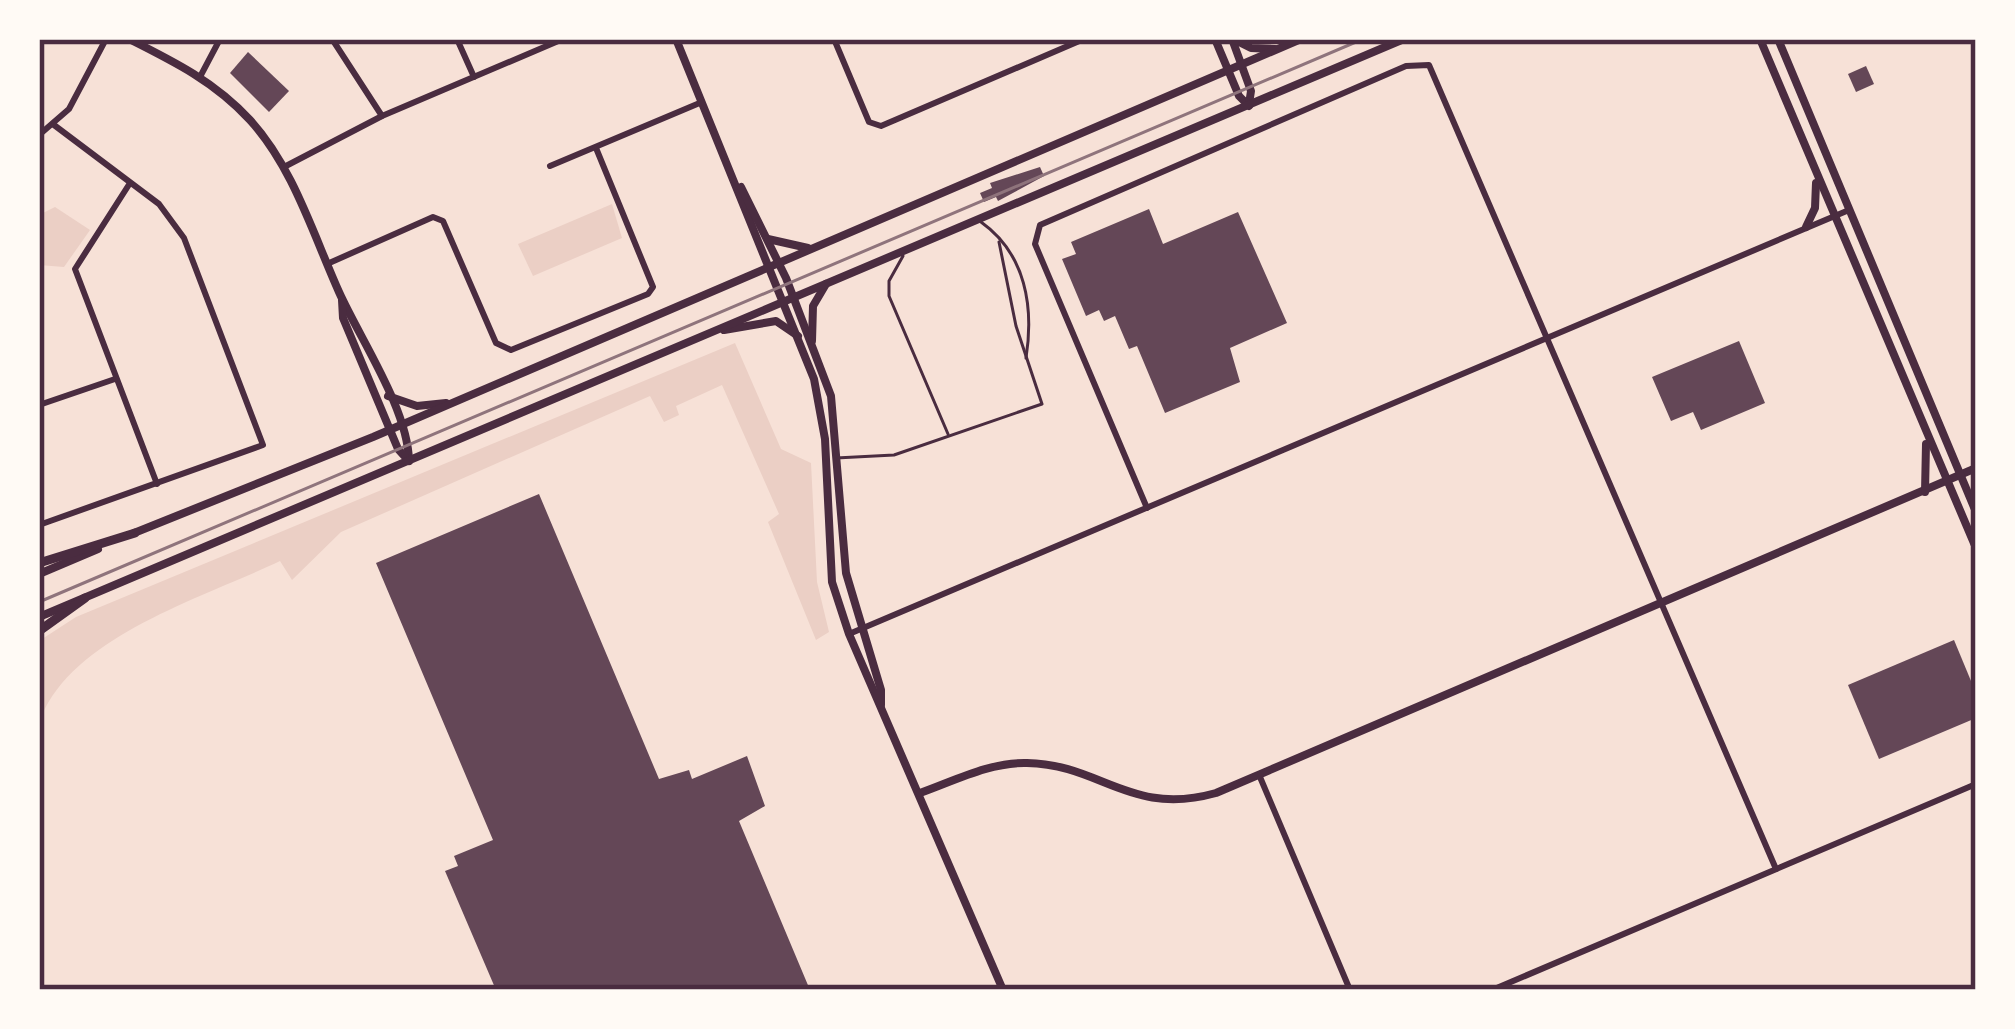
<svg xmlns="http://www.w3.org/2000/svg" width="2015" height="1029" font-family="'Nunito Sans',sans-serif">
<rect width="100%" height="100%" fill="#f7e1d7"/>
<!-- green -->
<g fill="#ebcfc5">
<polygon points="612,204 622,238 533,276 518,244"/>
<polygon points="55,207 90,230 64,267 39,265 39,215"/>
<path d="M735 343 781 449 811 463 817 582 829 632 816 640 768 522 779 514 722 385 676 406 679 415 664 422 650 396 341 532 292 580 280 561C203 598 68 637 39 723V641L76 617Z"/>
</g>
<!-- building -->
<g fill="#644757">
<polygon points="248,52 289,91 269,112 230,73"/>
<polygon points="1866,66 1874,84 1856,92 1848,74"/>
<polygon points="1040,167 1044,176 998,201 996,197 984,202 980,193 992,188 990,183"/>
<polygon points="1149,209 1163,244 1238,212 1287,323 1230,348 1240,382 1165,413 1137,346 1129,349 1115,316 1104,321 1099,310 1086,316 1062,259 1076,254 1071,242"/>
<polygon points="1739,341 1765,403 1701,430 1693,412 1671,421 1652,377"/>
<polygon points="539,494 659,779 689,770 692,779 747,756 765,806 739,821 810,990 496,990 445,871 458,866 454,856 493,840 376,563"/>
<polygon points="1954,640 1976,693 1976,718 1879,759 1848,685"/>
</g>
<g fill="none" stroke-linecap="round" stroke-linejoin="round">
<!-- service -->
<g stroke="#4a2c40" stroke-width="3">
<path d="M981 222C1026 254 1034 307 1026 358"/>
<polyline points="903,256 889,281 889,296 948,434"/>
<polyline points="836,458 894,455 1042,404 1016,326 999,242"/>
</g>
<!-- minor -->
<g stroke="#4a2c40" stroke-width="6">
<polyline points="457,39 474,77"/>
<polyline points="834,39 869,122 881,126 1084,39"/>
<polyline points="334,42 382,116"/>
<polyline points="201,75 220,39"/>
<polyline points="39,135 69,109 106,39"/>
<polyline points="550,166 702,102"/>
<polyline points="284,167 382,116 563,39"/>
<polyline points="130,183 75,269 157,484"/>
<polyline points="327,264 433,217 443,221 496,343 511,350 648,294 653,287 596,148"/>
<polyline points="39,405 115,379"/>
<polyline points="1147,508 1035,244 1040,225 1406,66 1429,65 1776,869"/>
<polyline points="39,525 263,445 184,238 159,204 54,125"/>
<polyline points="849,634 1849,210"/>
<polyline points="1260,777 1350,990"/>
<polyline points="1492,990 1976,784"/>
</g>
<!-- tertiary -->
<g stroke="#4a2c40" stroke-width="8">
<path d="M129 39C175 62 215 82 250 120 293 167 313 234 339 292 360 339 408 409 409 461"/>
<polyline points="676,39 814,379 825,439 832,582 849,634 1003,990"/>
<polyline points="1215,39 1239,96 1249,106"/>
<polyline points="1232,39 1251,91 1249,104"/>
<polyline points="741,187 786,278 831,396 846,573 881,690 881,705"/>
<polyline points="342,300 343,318 398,449 409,461"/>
<path d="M920 793C954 781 990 762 1027 763 1101 764 1130 817 1216 793L1976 468"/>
</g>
<!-- secondary -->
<g stroke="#4a2c40" stroke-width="8">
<polyline points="1233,39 1251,48 1275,49"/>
<polyline points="1760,39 1976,548"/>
<polyline points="1778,39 1976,512"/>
<polyline points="1806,227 1815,208 1816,183"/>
<polyline points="768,239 808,248"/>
<polyline points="724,330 776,321 798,336"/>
<polyline points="812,341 813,306 826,284"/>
<polyline points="388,396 417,406 446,403"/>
<polyline points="1925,492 1926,444"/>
<polyline points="134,533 373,437 1301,39"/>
<polyline points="39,574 98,549"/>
<polyline points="39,617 1404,39"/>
</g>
<!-- primary -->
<g stroke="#4a2c40" stroke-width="9">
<polyline points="39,563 135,533"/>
<polyline points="39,631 85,598"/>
</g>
<!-- tram -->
<path stroke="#8f747c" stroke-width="3" d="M39 602C480 414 923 230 1363 39"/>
</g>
<!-- border -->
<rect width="2015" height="1029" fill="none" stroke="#fffaf5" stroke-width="84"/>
<rect x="42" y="42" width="1931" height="945" fill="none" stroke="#4a2c40" stroke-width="4.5"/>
</svg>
